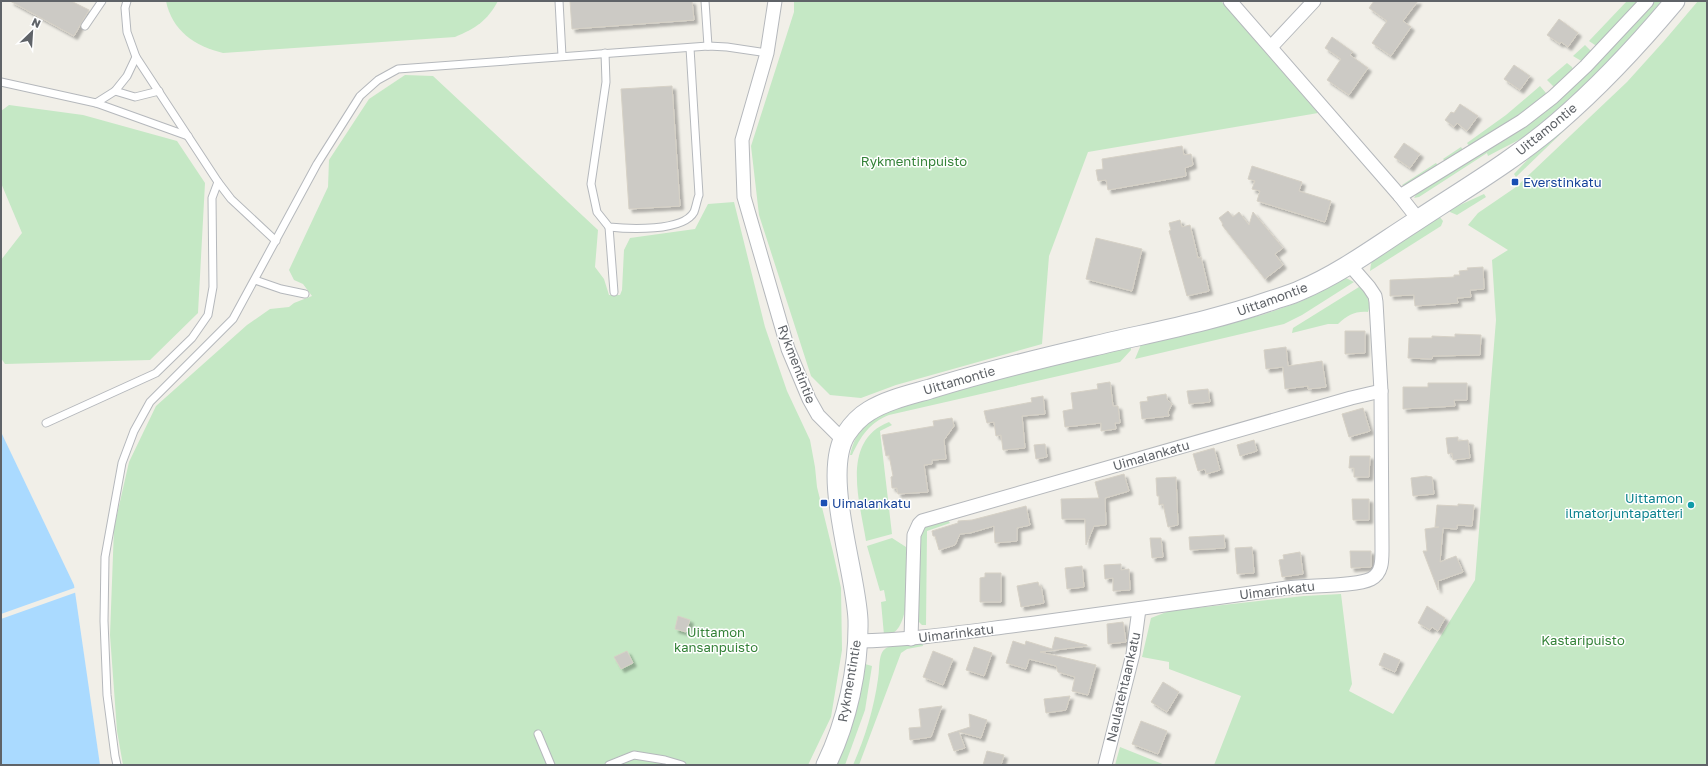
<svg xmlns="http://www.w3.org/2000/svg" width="1708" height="766" font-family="'Golos Text',sans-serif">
<defs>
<filter id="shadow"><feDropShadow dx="3.5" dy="3.5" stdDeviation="1" flood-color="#0004"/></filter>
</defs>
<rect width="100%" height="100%" fill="#f1efe8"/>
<!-- green -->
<g fill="#c5e8c5">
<path d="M166 1H498C487 21 476 28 455 37L223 53C195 46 172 31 166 1Z"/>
<polygon points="794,1 1221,1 1318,113 1088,152 1049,256 1042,344 896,385 861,398 830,395 811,376 759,215 751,146 794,12"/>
<polygon points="1627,1 1641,1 1598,47 1589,41"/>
<path d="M1652 1H1664C1624 47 1581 97 1531 132 1518 142 1502 148 1488 156L1487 153 1419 197 1414 198 1418 191 1506 137Z"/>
<polygon points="1698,1 1707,1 1707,765 1214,765 1241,696 1169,669 1169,662 1142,657 1151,618 1169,611 1304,596 1341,594 1352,684 1349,691 1393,714 1475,580 1496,320 1492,260 1508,250 1468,225 1478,213 1516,187 1627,82 1664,41"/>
<polygon points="1585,45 1592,52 1583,62 1573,56"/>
<polygon points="1567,63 1572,67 1574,72 1557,86 1554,87 1547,80"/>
<polygon points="405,75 433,76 598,230 595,267 604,279 609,295 620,295 622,290 624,250 630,238 695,229 708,204 734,202 765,327 787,391 810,440 815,467 817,487 833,552 841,588 842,650 831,717 808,765 123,765 117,731 110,635 114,528 129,462 156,406 247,325 270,309 289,307 294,303 312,296 303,284 294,280 289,270 328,187 329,160 369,99"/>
<path d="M1540 86 1546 93C1539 109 1487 137 1470 147L1467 143 1506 115Z"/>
<polygon points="9,105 83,115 177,141 205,183 198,313 150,360 5,364 1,358 1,260 22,233 1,183 1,111"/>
<polygon points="1572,120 1573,122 1516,177 1514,174 1530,157"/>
<polygon points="1461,147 1463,150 1445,161 1443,159"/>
<polygon points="1436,163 1438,166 1406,187 1402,185"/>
<polygon points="1484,194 1486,197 1457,215 1450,212 1449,210"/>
<polygon points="1439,216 1443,221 1441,226 1370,271 1371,264 1373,260"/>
<polygon points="1346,278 1354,282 1302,315 1284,324 1135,359 1140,347 1140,343 1262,315 1302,301"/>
<path d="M1359 287C1366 291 1372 304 1368 312 1355 311 1348 315 1338 324H1328L1292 333 1293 328Z"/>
<path d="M1131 346V350L1120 362 889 415C869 423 861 436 852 455H850C853 443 857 432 867 424 884 410 906 406 926 399 993 376 1063 362 1131 346Z"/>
<path d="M889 422 892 425 880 431 892 534 866 541C860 502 840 441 889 422Z"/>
<path d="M947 519 950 523 927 531 926 625H922L919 622 917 616C917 600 915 538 924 528 929 523 941 521 947 519Z"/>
<path d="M892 538 906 547C907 566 912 622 893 633 891 634 887 634 884 635L881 602 886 601 884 590 880 591 867 546Z"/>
<path d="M922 642 923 646 907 649 901 653 859 765H853C865 738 874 708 878 679 880 670 878 654 885 649 890 644 914 643 922 642Z"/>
<polygon points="865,664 872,666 865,710 845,765 836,765"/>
<polygon points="1120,747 1165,765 1115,765"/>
</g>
<!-- water -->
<polygon fill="#aadaff" points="1,432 74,585 100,765 1,765"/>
<!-- pier -->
<polygon fill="#f1efe8" points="77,587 77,592 1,619 1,614"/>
<!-- building -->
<g fill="#cccac5" stroke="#d6d1c6" filter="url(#shadow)">
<polygon points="10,1 71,1 89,10 74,36"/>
<polygon points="570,1 692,1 694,20 572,29"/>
<polygon points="1374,1 1418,1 1403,21 1411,27 1391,56 1372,43 1387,21 1369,8"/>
<polygon points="1559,19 1578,33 1568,47 1561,42 1560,44 1547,35"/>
<polygon points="1332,37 1353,52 1350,55 1368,68 1349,95 1327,80 1341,59 1325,48"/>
<polygon points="1514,65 1530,76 1520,90 1504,79"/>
<polygon points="672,86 680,206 629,209 621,89"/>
<polygon points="1460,104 1478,116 1467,131 1457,123 1454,127 1445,120 1451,112 1454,113"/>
<polygon points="1404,143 1420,154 1410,168 1394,157"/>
<polygon points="1182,146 1184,155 1191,154 1193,165 1185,168 1186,176 1108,190 1106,180 1098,181 1096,170 1103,169 1102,159"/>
<polygon points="1252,166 1302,182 1299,191 1331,201 1325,222 1257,201 1260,191 1252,189 1255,181 1248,179"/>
<polygon points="1228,211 1233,217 1239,212 1249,225 1253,212 1283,248 1275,254 1283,265 1265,279 1222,225 1223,224 1219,218"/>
<polygon points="1180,220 1182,227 1190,225 1198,258 1201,257 1209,291 1187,296 1169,231 1171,230 1169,223"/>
<polygon points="1096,238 1142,249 1132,291 1086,279"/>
<polygon points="1483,267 1484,289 1470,290 1471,297 1457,298 1458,303 1415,306 1414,295 1390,296 1390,280 1454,277 1454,275 1460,275 1459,271 1468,270 1467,268"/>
<polygon points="1345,331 1365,331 1365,353 1345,354"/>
<polygon points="1455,334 1481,335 1480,355 1433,356 1432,359 1408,358 1409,338 1432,338 1432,336 1455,337"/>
<polygon points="1286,347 1288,366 1322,361 1326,387 1308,389 1308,386 1285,389 1283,367 1266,369 1264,350"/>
<polygon points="1110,382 1113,406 1118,406 1120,423 1115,423 1116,429 1101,431 1101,423 1065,427 1063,411 1073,409 1071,393 1098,389 1097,384"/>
<polygon points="1428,383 1467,383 1467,400 1454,400 1455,406 1403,409 1403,387 1428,387"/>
<polygon points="1208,389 1210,402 1189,404 1187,391"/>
<polygon points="1166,394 1167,399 1172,404 1168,412 1169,416 1142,419 1140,402 1148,401 1147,397"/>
<polygon points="1043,396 1045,414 1022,416 1025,448 1003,450 1001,435 996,436 994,422 987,423 984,411 1032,402 1031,398"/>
<polygon points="1363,408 1370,431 1349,437 1342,414"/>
<polygon points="952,418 954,426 944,440 946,459 932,460 932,464 924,465 928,492 898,494 897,488 892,488 891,477 893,476 889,455 886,456 882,435 934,426 933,421"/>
<polygon points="1458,437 1458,441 1468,440 1470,458 1453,460 1452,453 1448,454 1446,438"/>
<polygon points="1254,440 1257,451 1240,456 1237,445"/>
<polygon points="1045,444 1047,457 1036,459 1034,445"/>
<polygon points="1214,448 1220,470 1206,474 1205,469 1198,471 1193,454"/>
<polygon points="1350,456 1370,456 1369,477 1354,477 1354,468 1349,468"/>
<polygon points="1124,474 1129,491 1105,498 1106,525 1094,526 1086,545 1085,519 1062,519 1061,499 1099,498 1095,482"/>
<polygon points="1426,476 1432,477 1434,494 1413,496 1411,478"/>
<polygon points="1176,477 1178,525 1168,527 1163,504 1159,505 1159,496 1157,496 1156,478"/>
<polygon points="1352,499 1369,499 1369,520 1353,520"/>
<polygon points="1458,504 1474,505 1472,526 1457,525 1457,529 1443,528 1440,562 1456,556 1463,572 1438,581 1438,590 1423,551 1427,551 1425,529 1439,527 1435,527 1437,505 1458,506"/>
<polygon points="1026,506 1030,525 1017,528 1017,541 995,543 994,526 970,533 960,534 955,545 939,550 935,536 933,536 932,531 958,523 958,521 972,520"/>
<polygon points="1224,535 1225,548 1190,550 1189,537"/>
<polygon points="1150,538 1161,538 1163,557 1152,558"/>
<polygon points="1252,547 1254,573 1237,574 1235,548"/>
<polygon points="1350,551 1371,551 1371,567 1351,568"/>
<polygon points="1300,552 1303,574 1282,577 1279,560 1284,559 1283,555"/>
<polygon points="1121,564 1121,570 1129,569 1130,590 1113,591 1113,578 1105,579 1104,565"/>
<polygon points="1082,566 1084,587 1067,589 1065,568"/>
<polygon points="985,573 1001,573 1001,602 980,602 980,578 985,577"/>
<polygon points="1038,582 1039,586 1041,586 1044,603 1021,607 1017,586"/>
<polygon points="1427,606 1445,618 1438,631 1432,627 1430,630 1418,623"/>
<polygon points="678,616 690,620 686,632 675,629"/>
<polygon points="1123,622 1126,642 1108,644 1107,624"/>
<polygon points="1055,637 1087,645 1087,646 1040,652 1096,665 1088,695 1072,691 1075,677 1058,672 1056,666 1029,659 1026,669 1006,663 1013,641 1025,645 1026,641 1052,649"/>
<polygon points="974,647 992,653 984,676 966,670"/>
<polygon points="627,651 633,663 621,669 614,657"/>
<polygon points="933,651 953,659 943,685 923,677"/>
<polygon points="1384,653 1400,660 1395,672 1379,665"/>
<polygon points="1163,682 1179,692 1167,712 1151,702"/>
<polygon points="1070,696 1066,710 1046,713 1044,699"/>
<polygon points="942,706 931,737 910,740 909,728 921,727 919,709"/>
<polygon points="969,714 987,720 981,738 959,732 965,748 954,751 948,734 970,727"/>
<polygon points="1141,721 1167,731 1158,754 1132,744"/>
<polygon points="987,751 1004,755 1001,765 983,765"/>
</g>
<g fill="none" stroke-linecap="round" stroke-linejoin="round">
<!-- lane casing -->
<g stroke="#b5b8bc" stroke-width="9">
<g id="lane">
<polyline points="127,1 125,8 127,32 136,57 218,182 231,199 276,241"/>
<polyline points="559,1 562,56"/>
<polyline points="705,1 708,46"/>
<polyline points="85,26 102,1"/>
<path d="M605 53 606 82 591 184 597 212 609 227C628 229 683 232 694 212 696 207 697 200 699 195L690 48"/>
<polyline points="1,82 96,103 115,91 127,76 136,57"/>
<polyline points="115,91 135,97 159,91"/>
<polyline points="96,103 188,136"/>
<polyline points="609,227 614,292"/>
<polyline points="255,280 281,289 305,294"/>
<polyline points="46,423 156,373 192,338 208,315 213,287 212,198 218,182"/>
<polyline points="538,734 551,765"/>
<polyline points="117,765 115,756 107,695 104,621 105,557 122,463 134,431 150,402 233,319 317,164 360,96 378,80 398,69 708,46 727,47 767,53"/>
<polyline points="609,765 634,755 665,760 682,765"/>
</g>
</g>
<!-- street casing -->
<g stroke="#b5b8bc" stroke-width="15">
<g id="street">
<polyline points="775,1 767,53 742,140 744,197 788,349 809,399 818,415 843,440"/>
<polyline points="1230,1 1400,196 1418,219"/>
<polyline points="1271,47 1314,1"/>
<polyline points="1400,196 1522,121 1553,97 1586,66 1647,1"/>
<polyline points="911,639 914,535 919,524 922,521 1351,398 1381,391"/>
<path d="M857 641C917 640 976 630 1035 623 1119 612 1203 600 1287 588 1307 585 1355 587 1371 579 1383 573 1382 559 1382 547L1381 391 1376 302 1375 296 1369 287 1349 264"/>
<polyline points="1105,765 1133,654 1139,609"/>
</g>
</g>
<!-- secondary casing -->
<g stroke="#b6babf" stroke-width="21">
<path id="secondary" d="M826 765C847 722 859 668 858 620 856 571 821 474 846 434 852 425 859 417 869 411 887 400 909 395 930 389 984 372 1038 359 1094 346 1153 332 1213 321 1270 301 1281 297 1291 295 1301 290 1341 273 1377 246 1413 223 1461 191 1513 161 1557 123 1600 86 1639 44 1675 1"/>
</g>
<!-- lane -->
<use href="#lane" stroke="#fff" stroke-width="7"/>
<!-- street -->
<use href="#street" stroke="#fff" stroke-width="13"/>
<!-- secondary -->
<use href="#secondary" stroke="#fff" stroke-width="19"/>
</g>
<!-- markers -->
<g fill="#1a4fb4" stroke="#fff" stroke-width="1.5">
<rect x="1511" y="178" width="8" height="8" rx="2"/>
<rect x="820" y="499" width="8" height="8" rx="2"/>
</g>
<circle fill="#0f9aa8" stroke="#fff" stroke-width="1.5" cx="1691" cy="505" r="4"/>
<g text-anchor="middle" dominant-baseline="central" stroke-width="3" stroke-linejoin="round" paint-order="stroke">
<!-- street labels -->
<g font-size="13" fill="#5f6368" stroke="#fff">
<text transform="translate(1546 129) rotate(-39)">Uittamontie</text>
<text transform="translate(1272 299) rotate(-20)">Uittamontie</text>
<text transform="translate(797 364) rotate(69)">Rykmentintie</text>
<text transform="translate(959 380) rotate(-16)">Uittamontie</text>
<text transform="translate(1151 455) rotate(-16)">Uimalankatu</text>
<text transform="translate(1277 590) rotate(-7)">Uimarinkatu</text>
<text transform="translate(956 633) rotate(-7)">Uimarinkatu</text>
<text transform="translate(849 681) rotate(-80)">Rykmentintie</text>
<text transform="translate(1123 687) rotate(-77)">Naulatehtaankatu</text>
</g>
<!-- park labels -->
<g font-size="13" fill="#348238" stroke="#fff">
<text x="914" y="161">Rykmentinpuisto</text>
<text x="716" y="632">Uittamon<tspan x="716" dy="15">kansanpuisto</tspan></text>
<text x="1583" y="640">Kastaripuisto</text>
</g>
<!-- transit labels -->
<g font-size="13" fill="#164399" stroke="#fff" text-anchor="start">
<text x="1523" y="182">Everstinkatu</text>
<text x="832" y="503">Uimalankatu</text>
</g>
<!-- culture labels -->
<g font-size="13" fill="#0d838f" stroke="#fff" text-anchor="end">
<text x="1683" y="498">Uittamon<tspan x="1683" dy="15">ilmatorjuntapatteri</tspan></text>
</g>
</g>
<!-- border -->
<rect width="1708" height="766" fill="none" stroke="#5f6368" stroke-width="4"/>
<!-- north arrow -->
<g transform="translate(32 32) rotate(25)" stroke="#ffffff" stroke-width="3" paint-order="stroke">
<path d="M0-3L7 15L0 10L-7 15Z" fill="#5f6368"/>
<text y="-6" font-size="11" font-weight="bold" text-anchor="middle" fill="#5f6368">N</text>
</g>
</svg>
